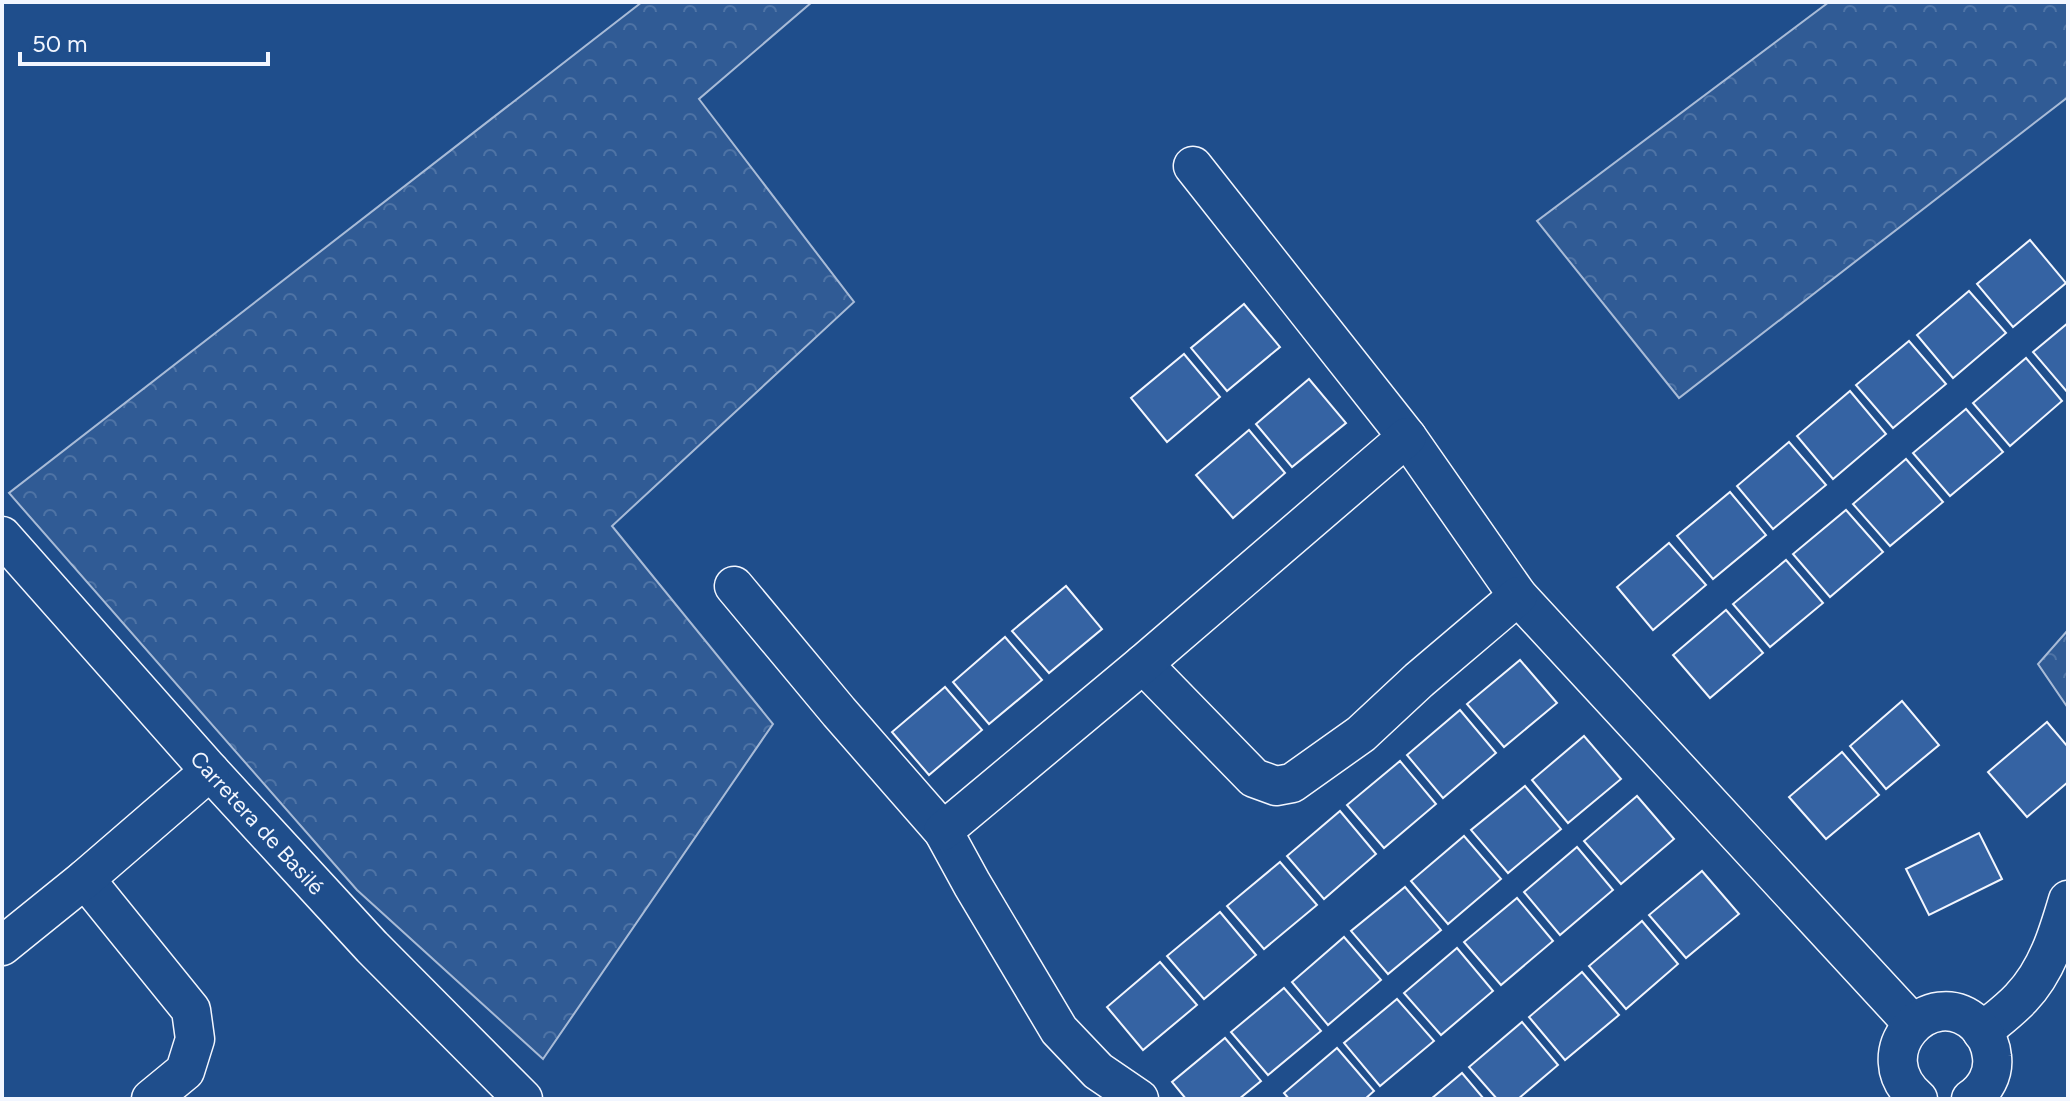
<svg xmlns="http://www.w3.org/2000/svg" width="2070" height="1101" font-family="Figtree,sans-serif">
<defs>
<pattern id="forest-crowns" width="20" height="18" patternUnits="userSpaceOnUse" patternTransform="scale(2)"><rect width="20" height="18" fill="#305b95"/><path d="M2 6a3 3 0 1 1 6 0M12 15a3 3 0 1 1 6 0" fill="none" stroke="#4e73a5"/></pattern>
</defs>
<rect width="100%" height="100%" fill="#1f4e8c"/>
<!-- forest -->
<g fill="url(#forest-crowns)" stroke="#a8bbd7" stroke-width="2">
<polygon points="642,2 812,2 699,99 854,302 612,526 773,724 543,1059 357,890 9,493"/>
<polygon points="1829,2 2068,2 2068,97 1679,398 1537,221"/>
<polygon points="2068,630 2068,708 2038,664"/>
</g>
<!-- building -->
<g fill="#3563a3" stroke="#f2f6ff" stroke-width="2">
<polygon points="2030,240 2066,283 2013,327 1977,284"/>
<polygon points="1969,291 2006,333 1953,378 1917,335"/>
<polygon points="1244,304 1280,347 1227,391 1191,348"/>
<polygon points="2068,323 2068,393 2033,352"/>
<polygon points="1909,341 1946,384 1893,428 1856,385"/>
<polygon points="1184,354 1220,397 1167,442 1131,398"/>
<polygon points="2026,358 2062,401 2010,446 1973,403"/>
<polygon points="1309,379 1346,423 1292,467 1256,424"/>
<polygon points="1850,391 1886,434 1833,479 1797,436"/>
<polygon points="1966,409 2003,452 1950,496 1913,453"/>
<polygon points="1249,430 1285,473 1233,518 1196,475"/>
<polygon points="1789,442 1826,485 1773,529 1737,486"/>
<polygon points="1906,459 1943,502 1890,546 1853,504"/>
<polygon points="1730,492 1766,535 1713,579 1677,536"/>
<polygon points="1846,510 1883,552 1830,597 1793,554"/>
<polygon points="1669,543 1706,585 1653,630 1617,587"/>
<polygon points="1786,560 1823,603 1770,647 1733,604"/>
<polygon points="1066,586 1102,629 1049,673 1012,631"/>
<polygon points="1726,610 1763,653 1710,698 1673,655"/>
<polygon points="1005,637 1042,680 989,724 953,682"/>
<polygon points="1520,660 1557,703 1504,747 1467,704"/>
<polygon points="945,687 982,730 929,775 892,732"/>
<polygon points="1902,701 1939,745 1886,789 1850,746"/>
<polygon points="1460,710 1496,753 1443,798 1407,755"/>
<polygon points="2047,722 2068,747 2068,782 2027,817 1988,772"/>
<polygon points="1584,736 1621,779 1568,823 1532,780"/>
<polygon points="1842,752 1879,795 1826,839 1789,797"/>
<polygon points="1400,761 1436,804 1384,848 1347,805"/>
<polygon points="1525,786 1561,829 1508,873 1471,830"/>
<polygon points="1637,796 1674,839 1621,884 1584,841"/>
<polygon points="1340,811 1376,854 1324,899 1287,856"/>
<polygon points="1979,833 2002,879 1929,915 1906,869"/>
<polygon points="1464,836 1501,879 1448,924 1411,881"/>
<polygon points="1577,847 1613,890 1560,935 1524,892"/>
<polygon points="1280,862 1317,905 1264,949 1227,906"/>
<polygon points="1702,871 1739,914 1686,958 1649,915"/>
<polygon points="1405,887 1441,930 1388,974 1351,931"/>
<polygon points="1517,898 1553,941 1501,985 1464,942"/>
<polygon points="1220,912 1256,955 1204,999 1167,956"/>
<polygon points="1642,921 1678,964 1626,1009 1589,966"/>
<polygon points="1344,937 1381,980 1328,1025 1292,982"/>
<polygon points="1457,948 1493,991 1441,1035 1404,993"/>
<polygon points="1160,962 1197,1005 1143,1050 1107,1007"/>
<polygon points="1582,972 1619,1015 1565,1060 1529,1017"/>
<polygon points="1284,988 1321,1031 1268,1075 1231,1032"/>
<polygon points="1397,999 1434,1041 1380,1086 1344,1043"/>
<polygon points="1522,1022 1558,1065 1518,1099 1497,1099 1469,1067"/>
<polygon points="1225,1038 1261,1081 1239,1099 1186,1099 1172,1082"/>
<polygon points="1337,1048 1374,1091 1365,1099 1289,1099 1284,1093"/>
<polygon points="1462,1073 1484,1099 1431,1099"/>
</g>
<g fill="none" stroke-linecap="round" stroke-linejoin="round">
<!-- minor casing -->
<g stroke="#f2f6ff" stroke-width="41">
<g id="minor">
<polyline points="1193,166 1407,437 1518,596 1913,1024"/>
<path id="s1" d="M2 536 210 771 372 947 523 1099"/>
<polyline points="734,586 839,712 943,831 972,884 1059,1030 1098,1071 1139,1099"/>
<polyline points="1143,664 1254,778 1276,786 1292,783 1361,734 1419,680 1518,596"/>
<polyline points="943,831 1143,664 1407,437"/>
<polyline points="85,879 191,1010 195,1039 185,1071 151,1099"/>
<polyline points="2,946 85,879 210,771"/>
<path d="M1982 1032C1995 1021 2010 1010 2021 998 2047 971 2058 934 2068 900"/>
<path d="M1918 1099C1864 1054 1930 982 1976 1024 1985 1033 1991 1045 1992 1057 1994 1074 1985 1090 1971 1099"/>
</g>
</g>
<!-- minor -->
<use href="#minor" stroke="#1f4e8c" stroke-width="38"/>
</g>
<g text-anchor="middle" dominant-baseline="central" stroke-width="6" stroke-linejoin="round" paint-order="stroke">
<!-- street labels -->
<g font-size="22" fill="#f2f6ff" stroke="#1f4e8c">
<text stroke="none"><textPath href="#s1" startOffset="384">Carretera de Basilé</textPath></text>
</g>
</g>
<!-- border -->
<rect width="2070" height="1101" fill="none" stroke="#f2f6ff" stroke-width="8"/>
<!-- scale -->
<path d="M20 52v12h248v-12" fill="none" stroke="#f2f6ff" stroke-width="4"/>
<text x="32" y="52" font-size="24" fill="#f2f6ff" stroke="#1f4e8c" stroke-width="6" paint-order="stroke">50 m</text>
</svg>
